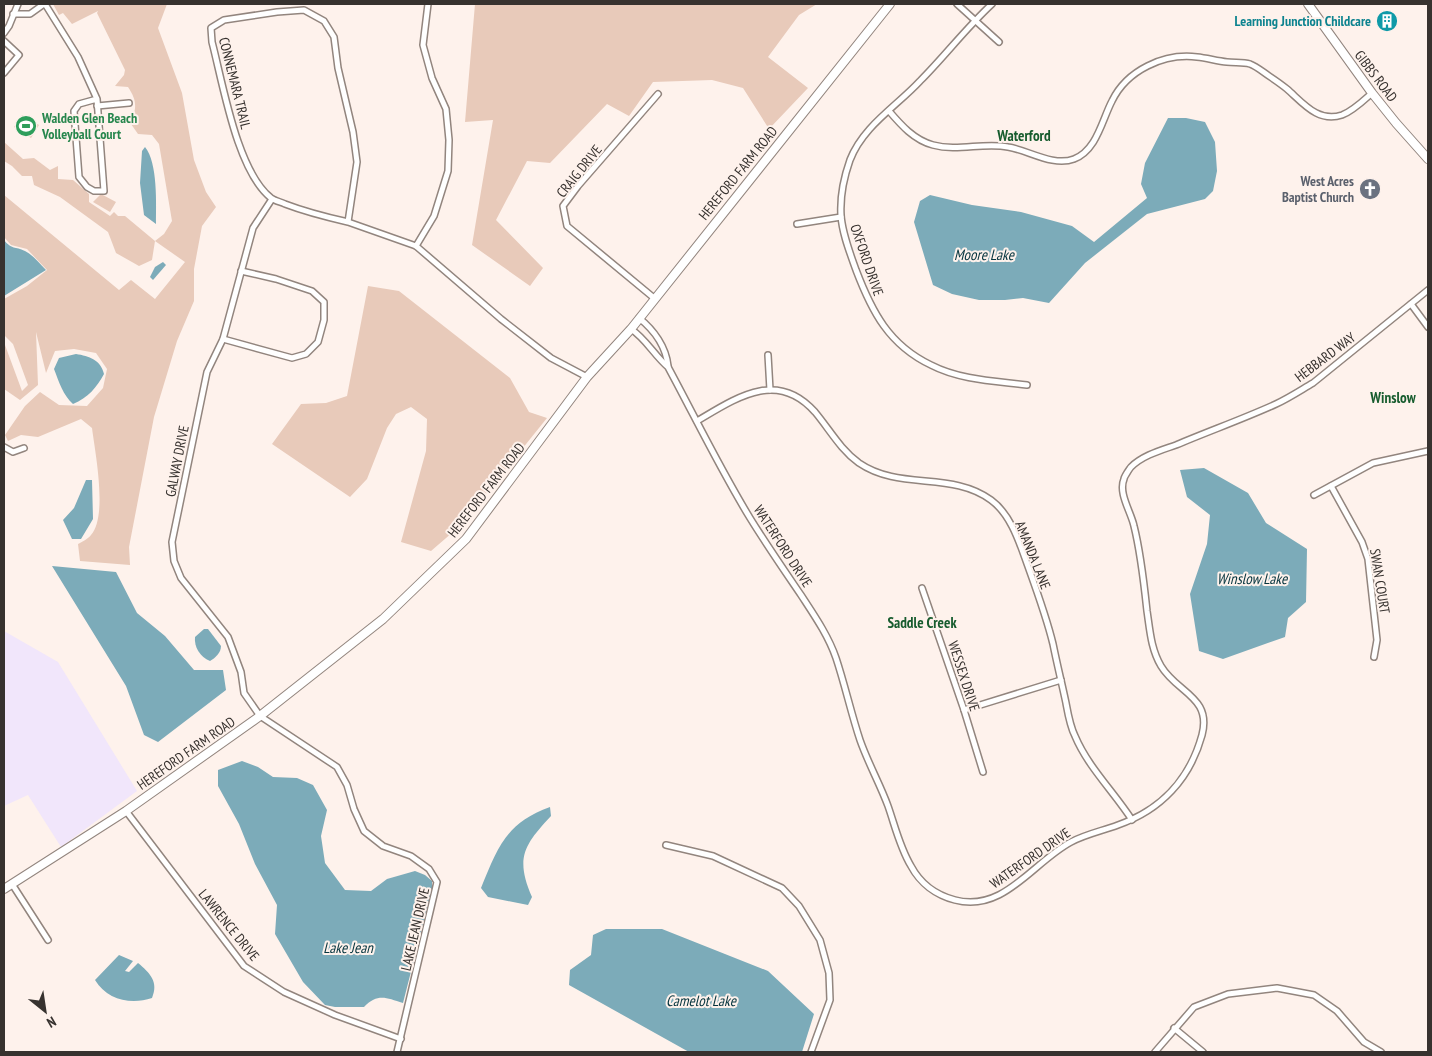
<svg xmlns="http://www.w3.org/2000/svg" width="1432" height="1056" font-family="'PT Sans Narrow',sans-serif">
<rect width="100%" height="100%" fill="#fef2ec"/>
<!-- commercial -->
<polygon fill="#f1e6fb" points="4,631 58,662 137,791 61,847 28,795 4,806"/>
<!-- green -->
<g fill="#e8caba">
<path d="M53 4H167L158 28 182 93 194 160 206 192 216 207 202 226 194 269V301L177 341 154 417 129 547 130 565 80 561 78 544C82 542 88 539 91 535 108 516 95 452 92 428L81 419 38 437 21 435 8 441 5 435 25 406 40 392 59 405 87 406 103 388 107 369 96 353 74 349 55 351 46 373 36 332 38 385 20 400 4 389V346L5 345 22 391 28 385 13 344 4 335V299L27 286 47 270 27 249 11 245 4 237V195L119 290 131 280 155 299 185 262 155 241 152 260 139 266 116 253 108 232 60 197 34 185 32 176H22L12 166 4 161V142L23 159 34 158 50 170 58 166V179L73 180 89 194V202L110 216 114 212 118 216H125L155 241 164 234 172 221 159 144 152 135 138 134 131 124C136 108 138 102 128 87L115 86 124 75 125 70 97 13 98 11 72 24 63 13 59 15Z"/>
<polygon points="475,4 817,4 799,15 768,57 808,88 769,129 743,88 712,80 653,82 629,116 607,104 550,163 527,161 496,220 543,268 530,286 472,245 493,120 465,122"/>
<polygon points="22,115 39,125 31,138 14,127"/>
<polygon points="101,194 116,202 110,212 93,202"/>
<polygon points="368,286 399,291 510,378 529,412 547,418 460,526 431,551 401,542 426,451 427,419 411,407 396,414 387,428 367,479 350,497 272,444 301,404 326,403 347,396"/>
</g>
<!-- water -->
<g fill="#7cabb9">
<polygon points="1168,118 1186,118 1205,122 1215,142 1217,171 1213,191 1205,199 1147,214 1085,263 1049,303 1023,298 1005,300 979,300 952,294 933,285 914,222 920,201 930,195 972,205 1021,212 1072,226 1094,242 1147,198 1141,184 1145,163"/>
<path d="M145 147C158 163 156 204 156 224L144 215 140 183 142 151Z"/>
<path d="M4 240C12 250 15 246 25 251 33 255 39 263 46 270L4 296Z"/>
<polygon points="163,262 166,265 153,280 150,277 155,267"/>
<path d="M76 354C89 356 101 360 104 374 97 387 88 398 73 404 63 395 59 382 54 369L59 358Z"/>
<polygon points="1204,468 1248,493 1266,523 1307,549 1306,602 1288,618 1285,637 1223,659 1199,651 1190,594 1207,544 1210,515 1187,497 1180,470"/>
<polygon points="86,480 92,480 93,519 81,539 72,539 63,520 74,508"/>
<polygon points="52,566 116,572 137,613 165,636 194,670 223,670 226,690 158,742 144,735 126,686"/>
<path d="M204 629H208L221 646C221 653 215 658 210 661 200 657 194 647 195 637Z"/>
<path d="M242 761 258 767 273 777 297 778 313 785 327 810 321 836 325 863 345 890 371 891 387 879 415 871 425 875 432 881V888L420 935C416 939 415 942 417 948L403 1003C386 998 378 993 364 1007H335L325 1005 303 982 275 934 277 905 255 864 239 824 218 786V770Z"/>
<path d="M550 807 551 816C524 845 515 858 532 897L528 905 488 897 481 888C498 847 506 823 550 807Z"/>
<polygon points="606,929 662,929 768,971 814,1014 802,1052 689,1052 569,985 570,970 591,955 593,935"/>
<path d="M119 955 133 961 125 971 129 972 138 963C150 973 159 982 152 998 131 1005 107 1000 95 980Z"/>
</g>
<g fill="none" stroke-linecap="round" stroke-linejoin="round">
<!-- street casing -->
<g stroke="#92857e" stroke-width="8">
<g id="street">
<polyline points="45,4 78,57 97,99 104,191 94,191 87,187 79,177 74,111 79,104 97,99"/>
<polyline points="957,4 999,42"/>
<path d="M992 4C966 28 945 56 920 81 897 106 863 126 850 160 844 177 840 197 841 215 842 233 850 253 856 270 872 312 889 345 931 365 960 380 995 381 1027 385"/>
<polyline points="13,14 30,14 44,4"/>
<polyline points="4,33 9,26 18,4"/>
<polyline points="4,41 19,55 4,73"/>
<polyline points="97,106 129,103"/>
<path d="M889 111C901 125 914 140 933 145 958 152 983 142 1008 147 1028 150 1053 167 1074 159 1097 150 1102 120 1112 101 1127 70 1164 53 1197 57 1207 58 1217 61 1227 62 1234 63 1243 62 1250 64 1256 66 1263 72 1269 76 1275 80 1281 84 1287 89 1303 103 1318 123 1342 115 1353 111 1363 101 1372 93"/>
<polyline points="272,199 253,228 223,339 207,372 172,542 174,561 181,578 228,637 241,672 244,693 260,716 337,767 347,785 354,809 364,831 383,846 411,856 429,869 437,882 397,1052"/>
<path d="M348 222C326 217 306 212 285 204 281 202 275 201 271 198 237 171 223 84 212 42L211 28 224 20 277 12 304 10 324 21 334 37 338 68 353 132 357 162 348 222 416 246 501 319 551 358 587 377"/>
<polyline points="797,224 841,217"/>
<polyline points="416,246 434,216 448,171 449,140 446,109 432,78 423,45 428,4"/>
<polyline points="654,298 567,226 563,206 578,186 658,94"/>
<polyline points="1411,304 1428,327"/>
<path d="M639 318C654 330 666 347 668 366"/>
<path d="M631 329C646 339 654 355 668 367 695 417 720 469 750 518 766 544 784 570 801 595 814 615 828 635 836 658 845 685 851 713 860 740 868 763 880 784 888 806 895 826 900 848 911 866 920 883 936 895 955 900 1004 913 1033 862 1071 842 1086 834 1102 831 1118 825 1161 810 1190 779 1202 735 1212 697 1177 693 1161 666 1151 649 1150 631 1147 611 1144 583 1141 554 1134 526 1131 512 1118 493 1124 479 1124 477 1130 468 1131 467 1143 455 1162 450 1176 445 1209 431 1243 419 1276 404 1289 398 1301 390 1313 383L1428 290"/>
<polyline points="223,339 292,358 306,354 318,342 324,320 324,302 312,291 276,279 241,271"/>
<polyline points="768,355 770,390"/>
<path d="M697 421C736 398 777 369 815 412 830 430 840 449 859 463 900 491 952 471 991 500 1009 513 1018 538 1025 558 1035 586 1046 615 1053 644 1057 664 1062 684 1066 703 1068 714 1070 726 1075 736 1088 767 1114 792 1132 820"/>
<polyline points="4,447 13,452 24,448"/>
<polyline points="1331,486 1362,542 1368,559 1377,640 1374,657"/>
<polyline points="1314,495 1373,463 1428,451"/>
<polyline points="922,588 964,710 983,772"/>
<polyline points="964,710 1061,680"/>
<polyline points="126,811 244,966 284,992 335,1015 401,1039"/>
<polyline points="666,845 713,856 782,888 799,906 820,940 829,973 830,1000 811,1052"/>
<polyline points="12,884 48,940"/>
<polyline points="1174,1028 1203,1052"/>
<polyline points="1155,1052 1194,1007 1228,994 1277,988 1314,995 1337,1011 1364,1042 1381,1052"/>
</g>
</g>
<!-- secondary casing -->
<g stroke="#92857e" stroke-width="10">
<g id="secondary">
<polyline points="1308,4 1372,93 1396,123 1428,159"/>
<polyline points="4,889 126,811 260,716 383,619 466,539 587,377 631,329 890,4"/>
</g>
</g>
<!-- street -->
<use href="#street" stroke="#fff" stroke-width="5"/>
<!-- secondary -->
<use href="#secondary" stroke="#fff" stroke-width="8"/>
</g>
<!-- icons -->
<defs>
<g id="building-disc" transform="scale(1.125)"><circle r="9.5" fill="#0f9aa8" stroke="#fef2ec"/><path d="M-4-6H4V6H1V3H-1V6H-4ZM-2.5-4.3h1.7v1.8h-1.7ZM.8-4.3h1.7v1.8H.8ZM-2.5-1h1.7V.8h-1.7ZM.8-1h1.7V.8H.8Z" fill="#fff"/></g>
<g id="stadium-disc" transform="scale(1.125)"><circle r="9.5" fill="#2e9e5b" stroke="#fef2ec"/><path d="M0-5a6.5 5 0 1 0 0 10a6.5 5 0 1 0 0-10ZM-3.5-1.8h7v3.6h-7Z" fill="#fff"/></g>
<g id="church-disc" transform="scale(1.125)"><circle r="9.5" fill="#6b7280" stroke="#fef2ec"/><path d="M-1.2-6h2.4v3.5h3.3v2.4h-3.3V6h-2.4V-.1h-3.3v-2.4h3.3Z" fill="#fff"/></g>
</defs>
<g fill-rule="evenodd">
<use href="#building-disc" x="1387" y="21"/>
<use href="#stadium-disc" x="26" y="126"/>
<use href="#church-disc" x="1370" y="189"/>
</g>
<g text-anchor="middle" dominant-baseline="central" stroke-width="4" stroke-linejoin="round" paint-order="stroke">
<!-- culture labels -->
<g font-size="14" font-weight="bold" fill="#0d838f" stroke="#fef2ec" text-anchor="end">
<text x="1371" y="21">Learning Junction Childcare</text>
</g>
<!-- street labels -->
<g font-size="14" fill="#37322f" stroke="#fef2ec">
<text transform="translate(1376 76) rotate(53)">GIBBS ROAD</text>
<text transform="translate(235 83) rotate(76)">CONNEMARA TRAIL</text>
<text transform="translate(579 171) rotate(-51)">CRAIG DRIVE</text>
<text transform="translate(738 173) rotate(-51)">HEREFORD FARM ROAD</text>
<text transform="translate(867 260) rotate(71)">OXFORD DRIVE</text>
<text transform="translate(1325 357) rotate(-37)">HEBBARD WAY</text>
<text transform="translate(177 461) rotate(-79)">GALWAY DRIVE</text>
<text transform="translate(486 490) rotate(-52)">HEREFORD FARM ROAD</text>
<text transform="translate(783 546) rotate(57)">WATERFORD DRIVE</text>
<text transform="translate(1033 555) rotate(68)">AMANDA LANE</text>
<text transform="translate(1380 581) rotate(81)">SWAN COURT</text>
<text transform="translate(964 676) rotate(72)">WESSEX DRIVE</text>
<text transform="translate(186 753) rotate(-35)">HEREFORD FARM ROAD</text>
<text transform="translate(1030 858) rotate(-35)">WATERFORD DRIVE</text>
<text transform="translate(229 925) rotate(51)">LAWRENCE DRIVE</text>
<text transform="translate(415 929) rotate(-77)">LAKE JEAN DRIVE</text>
</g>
<!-- leisure labels -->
<g font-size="14" font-weight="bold" fill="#27864d" stroke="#fef2ec" text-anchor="start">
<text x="42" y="118">Walden Glen Beach<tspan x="42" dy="16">Volleyball Court</tspan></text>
</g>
<!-- worship labels -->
<g font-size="14" font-weight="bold" fill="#5b616d" stroke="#fef2ec" text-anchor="end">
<text x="1354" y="181">West Acres<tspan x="1354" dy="16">Baptist Church</tspan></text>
</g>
<!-- neighbourhood labels -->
<g font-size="15" font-weight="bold" fill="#175c2e" stroke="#fef2ec">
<text x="1024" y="135">Waterford</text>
<text x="1393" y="397">Winslow</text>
<text x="922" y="622">Saddle Creek</text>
</g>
<!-- water labels -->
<g font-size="15" font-style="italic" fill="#05343e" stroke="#fef2ec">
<text x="984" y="254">Moore Lake</text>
<text x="1252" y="578">Winslow Lake</text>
<text x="348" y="947">Lake Jean</text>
<text x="701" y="1000">Camelot Lake</text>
</g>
</g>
<!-- border -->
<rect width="1432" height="1056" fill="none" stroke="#37322f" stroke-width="10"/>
<!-- north arrow -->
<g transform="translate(45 1011) rotate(150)" stroke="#fef2ec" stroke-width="4" paint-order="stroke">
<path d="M0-4L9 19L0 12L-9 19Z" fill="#37322f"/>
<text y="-8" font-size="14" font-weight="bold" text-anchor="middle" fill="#37322f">N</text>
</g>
</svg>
